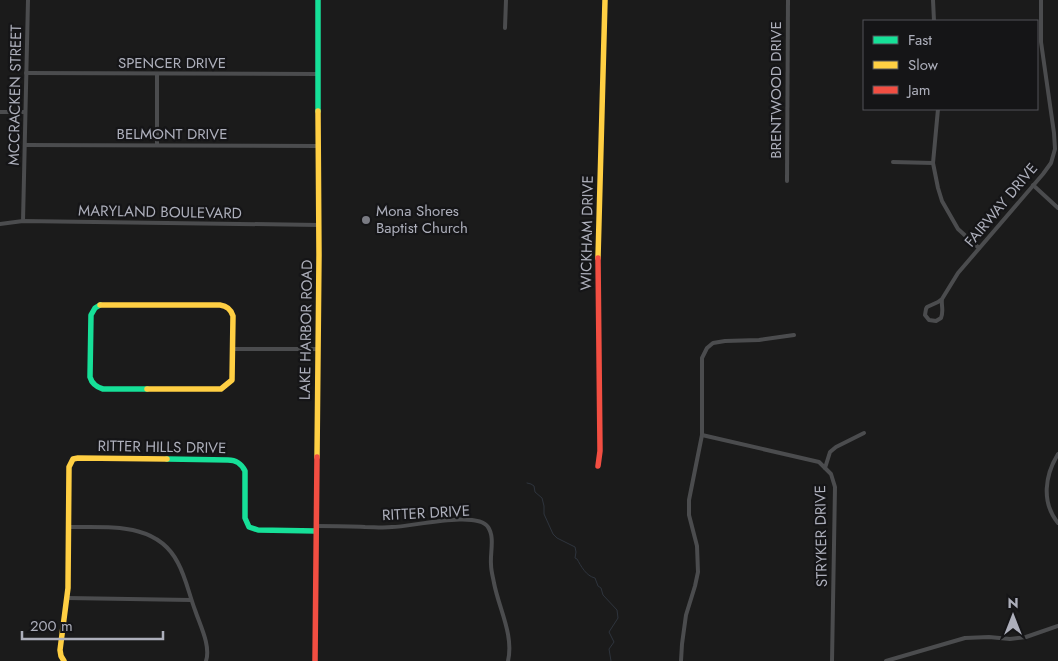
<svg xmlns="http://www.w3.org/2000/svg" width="1058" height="661" font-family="Jost,sans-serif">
<rect width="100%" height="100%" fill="#1b1b1b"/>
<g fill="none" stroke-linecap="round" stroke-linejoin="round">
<!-- stream -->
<path stroke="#2e343d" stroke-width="1" d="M527 483 531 484 534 486 535 492 542 498 544 506V514L553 534 557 538 575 547 576 552 575 558 577 559C581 566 586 576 595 578L598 586 601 588 603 595 617 610 618 618 609 632 614 642 609 649 611 661"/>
<!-- street -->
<g stroke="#4b4c4e" stroke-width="4">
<polyline points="933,0 934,21"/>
<polyline points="505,28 506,0"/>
<polyline points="26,73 318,74"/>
<polyline points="938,109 933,163 938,188 942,201 958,229 979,248"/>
<polyline points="0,112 25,112"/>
<polyline points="25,145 318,146"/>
<polyline points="157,145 157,74"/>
<polyline points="893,162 933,163"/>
<polyline points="787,181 788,0"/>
<polyline points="1033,185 1058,208"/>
<polyline points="23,221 28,0"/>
<polyline points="0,224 23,221 319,225"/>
<path d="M942 299C941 305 944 311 941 318L936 321 929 320 925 315 926 309 927 307 938 302 942 299 958 273 1043 174 1051 163 1055 149 1054 133 1041 42V0"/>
<polyline points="233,349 318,349"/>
<polyline points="702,435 819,462 831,474 835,487 832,661"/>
<path d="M1058 454C1045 475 1041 502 1058 523"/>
<polyline points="825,468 830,452 836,447 864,433"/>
<path d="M316 526C332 526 349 526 365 527 374 527 383 528 392 527 411 527 477 510 488 527 495 537 490 553 491 564 491 571 493 577 494 583 499 609 514 635 508 661"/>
<path d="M69 527C108 528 157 521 178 563 186 578 189 594 195 610 200 625 211 646 206 661"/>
<polyline points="67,598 191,600"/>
<polyline points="681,661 682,644 686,615 695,586 698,572 697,546 689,515 689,500 702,435 702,358 707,348 713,343 725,341 759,340 794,335"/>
<polyline points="886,661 965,638 989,637 1010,639 1026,637 1058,626"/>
</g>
<!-- fast -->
<g stroke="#16e098" stroke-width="5.5">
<polyline points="318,0 318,111"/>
<path d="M100 305 95 308 91 315 90 377C92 384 96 387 103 389H147"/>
<path d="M167 459 228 460C236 460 241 463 245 471V518L249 527 258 530 316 531"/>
</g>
<!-- slow -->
<g stroke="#ffcf43" stroke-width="5.5">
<polyline points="598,258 605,0"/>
<path d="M100 305H220C227 306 231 309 233 316L232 380 221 389H147"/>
<polyline points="317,457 319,255 318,111"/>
<polyline points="64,661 61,656 60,650 68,588 69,467 73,459 78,458 167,459"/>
</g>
<!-- jam -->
<g stroke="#f24e42" stroke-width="5.5">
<polyline points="598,466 600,451 598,258"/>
<polyline points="315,661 317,457"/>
</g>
</g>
<!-- markers -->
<circle fill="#7a7b83" stroke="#151517" stroke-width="2" cx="366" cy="220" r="5"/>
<g text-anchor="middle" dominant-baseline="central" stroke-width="4.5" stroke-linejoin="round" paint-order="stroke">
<!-- street labels -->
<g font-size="15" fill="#adafbb" stroke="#151517">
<text x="172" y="63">SPENCER DRIVE</text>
<text transform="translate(776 90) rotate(-90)">BRENTWOOD DRIVE</text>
<text transform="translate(15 95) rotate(-89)">MCCRACKEN STREET</text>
<text x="172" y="134">BELMONT DRIVE</text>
<text transform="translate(1001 205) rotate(-50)">FAIRWAY DRIVE</text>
<text transform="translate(160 212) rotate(1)">MARYLAND BOULEVARD</text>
<text transform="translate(587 233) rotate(-89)">WICKHAM DRIVE</text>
<text transform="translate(306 330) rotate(-89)">LAKE HARBOR ROAD</text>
<text transform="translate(162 447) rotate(1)">RITTER HILLS DRIVE</text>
<text transform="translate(426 513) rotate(-3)">RITTER DRIVE</text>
<text transform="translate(821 536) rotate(-91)">STRYKER DRIVE</text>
</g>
<!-- poi labels -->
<g font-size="15" fill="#adafbb" stroke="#151517" text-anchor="start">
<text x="376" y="211">Mona Shores<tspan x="376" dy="17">Baptist Church</tspan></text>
</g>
</g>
<!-- legend -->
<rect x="863" y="20" width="175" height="90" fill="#151517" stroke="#525359"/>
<rect x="873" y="36" width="25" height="8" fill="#16e098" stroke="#525359"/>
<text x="908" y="45" font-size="15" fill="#adafbb">Fast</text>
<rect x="873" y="61" width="25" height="8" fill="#ffcf43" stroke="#525359"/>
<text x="908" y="70" font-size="15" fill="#adafbb">Slow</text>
<rect x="873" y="86" width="25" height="8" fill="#f24e42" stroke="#525359"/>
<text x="908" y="95" font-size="15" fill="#adafbb">Jam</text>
<!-- north arrow -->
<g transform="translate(1013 616)" stroke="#151517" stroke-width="4" paint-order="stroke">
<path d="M0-4L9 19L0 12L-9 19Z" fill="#adafbb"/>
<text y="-8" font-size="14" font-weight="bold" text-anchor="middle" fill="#adafbb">N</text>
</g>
<!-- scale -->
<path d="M22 631v8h141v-8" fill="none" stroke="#adafbb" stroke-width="2.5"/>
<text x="30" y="631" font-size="15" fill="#adafbb" stroke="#151517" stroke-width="4" paint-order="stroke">200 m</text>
</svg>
